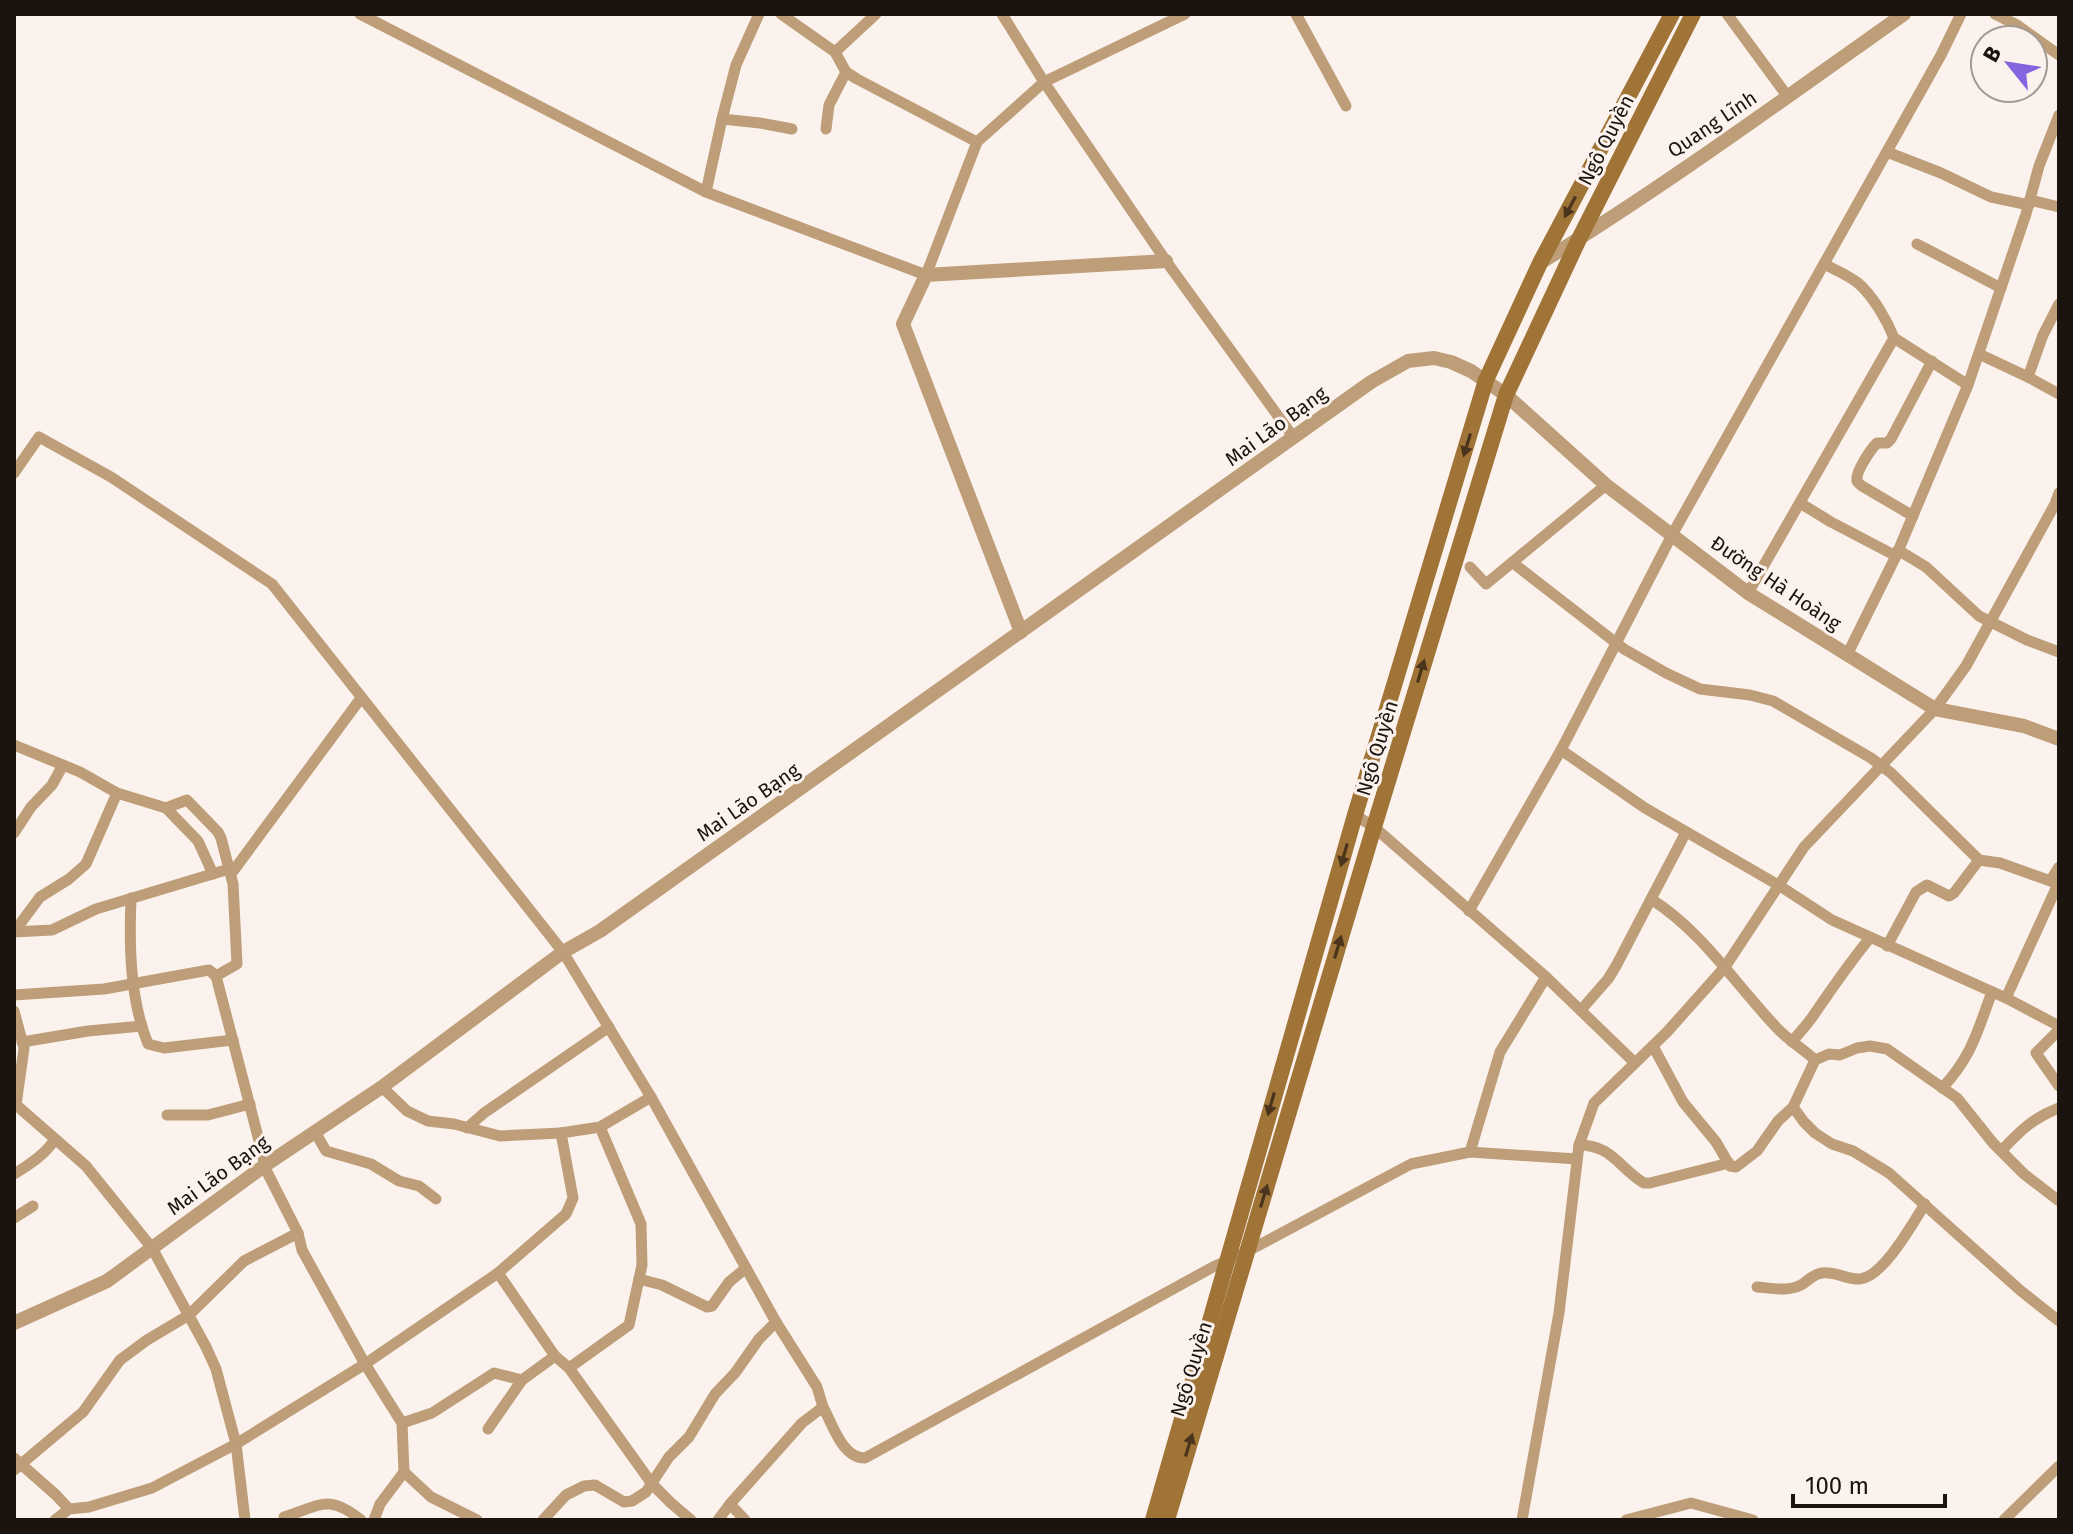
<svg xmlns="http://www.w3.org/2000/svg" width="2073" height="1534" font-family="'Fira Sans',sans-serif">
<rect width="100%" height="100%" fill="#fcf2ed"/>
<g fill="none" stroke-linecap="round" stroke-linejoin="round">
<!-- minor -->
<g stroke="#bd9e78" stroke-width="11">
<polyline points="360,14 706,192 926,275 977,142"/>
<polyline points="781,14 835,52 846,72 857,79 977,142 1044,82 1166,261 1294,438"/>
<polyline points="1002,14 1044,82 1185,14"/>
<polyline points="1296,14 1346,106"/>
<polyline points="1727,14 1788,97"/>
<polyline points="1961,14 1941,55 1672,535 1561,750 1645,808 1780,886 1832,920 2006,998 2058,884"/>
<polyline points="1995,14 2017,25 2059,55"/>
<polyline points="835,52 876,14"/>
<polyline points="722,119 760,123 792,129"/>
<polyline points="826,129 829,105 846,72"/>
<polyline points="1887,152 1941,173 1991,197 2029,205"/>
<polyline points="706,192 722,119 736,65 759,14"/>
<polyline points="2030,200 2059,207"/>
<polyline points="1917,244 2001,288"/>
<path d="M1824 264C1835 270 1848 275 1858 283 1873 296 1887 320 1894 338"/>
<polyline points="1979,354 2028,377 2059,394"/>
<polyline points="2028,377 2043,335 2059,304"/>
<polyline points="14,473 39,437 111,477 272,584 563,952 651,1097 776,1322 817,1387 823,1407 802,1423 730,1504 745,1520"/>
<polyline points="1800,503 1831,522 1896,556"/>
<path d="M1913 516 1862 486C1860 484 1858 483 1857 481 1855 472 1871 449 1877 443H1887L1891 439 1932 361"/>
<polyline points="1898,550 1926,567 1979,616 2027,640 2059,652"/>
<polyline points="1513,563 1624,649 1666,673 1700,689 1750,695 1773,701 1871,758 1891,773 1979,860"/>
<polyline points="1470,567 1486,584 1606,485"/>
<polyline points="1748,593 1894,338 1968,385"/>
<polyline points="1847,655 1896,556 1968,385 2026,214 2039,166 2059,115"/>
<polyline points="14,745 80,772 117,793 166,808 187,800 218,832 221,838 233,884 237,964 216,976 263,1156 264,1166 298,1233 302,1250 365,1364 402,1423 404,1472 380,1504 374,1520"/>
<polyline points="166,808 198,841 213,874"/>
<polyline points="1355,815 1374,827 1546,977 1634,1062"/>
<polyline points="14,833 31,807 52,785 63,765"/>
<polyline points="231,874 361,698"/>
<polyline points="2051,880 2059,867"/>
<path d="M131 898C129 945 130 1000 148 1044L164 1048 233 1040"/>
<path d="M1651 899C1703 932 1735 984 1777 1028 1788 1040 1803 1049 1815 1060L1829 1054 1840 1055 1857 1048 1870 1046 1887 1049 1957 1098 1993 1143 2024 1174 2059 1201"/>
<polyline points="1469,911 1561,750"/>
<polyline points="14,932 52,930 96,909 229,869"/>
<polyline points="14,932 40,897 69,879 86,864 117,793"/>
<polyline points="1887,946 1916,892 1927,885 1949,896 1954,893 1979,860 2000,863 2059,884"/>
<polyline points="1546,977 1500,1052 1470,1152 1577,1159"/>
<polyline points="14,995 104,989 209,970 216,976"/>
<polyline points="2006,998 2059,1026"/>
<polyline points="1581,1010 1608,979 1616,966 1686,832"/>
<polyline points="14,1011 24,1048 16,1105"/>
<polyline points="2059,1030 2036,1053 2059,1086"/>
<polyline points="22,1042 88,1031 142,1026"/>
<path d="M1792 1042C1799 1033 1807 1025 1813 1016 1831 990 1849 963 1870 938"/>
<polyline points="1653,1046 1683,1102 1716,1142 1730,1166 1736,1167 1757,1151 1778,1121 1793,1107 1815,1060"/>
<polyline points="382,1087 407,1111 428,1121 454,1124 500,1136 561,1133"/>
<path d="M1942 1088C1972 1057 1978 1029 1992 992"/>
<polyline points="14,1103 86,1166 152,1248 206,1347 216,1369 236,1444 152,1488 89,1507 69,1509 55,1520"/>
<polyline points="1793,1107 1804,1122 1815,1133 1832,1144 1853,1151 1889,1173 2021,1291 2059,1321"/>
<polyline points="167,1115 208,1115 250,1104"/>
<polyline points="467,1128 484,1113 609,1027"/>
<polyline points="315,1132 326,1151 371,1164 399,1181 419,1186 436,1199"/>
<path d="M1579 1145C1612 1145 1619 1168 1644 1183H1650L1729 1163"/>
<path d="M2002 1150C2021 1130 2033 1118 2059 1108"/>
<path d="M14 1174C29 1165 46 1154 55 1139"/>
<polyline points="14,1218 33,1206"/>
<polyline points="498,1273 566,1214 573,1198 561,1133 600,1127 651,1097"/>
<polyline points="639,1279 662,1285 707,1307 712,1306 729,1282 746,1268"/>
<path d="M1757 1287C1771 1288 1788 1292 1801 1285 1808 1281 1813 1274 1822 1273 1835 1271 1847 1280 1860 1279 1883 1277 1913 1223 1925 1204"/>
<polyline points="555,1356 569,1368 652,1484 671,1503 691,1520"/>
<polyline points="569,1368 629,1325 642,1265 641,1224 600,1127"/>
<path d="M823 1407C833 1425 842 1458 865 1458L1213 1267 1248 1251 1411 1164 1470 1152"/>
<polyline points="488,1429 522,1380"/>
<polyline points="14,1458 56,1495 69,1509"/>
<polyline points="14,1470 83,1412 120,1360 147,1340 189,1315 244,1261 298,1233"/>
<polyline points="404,1472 431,1497 477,1520"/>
<path d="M284 1517C320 1506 328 1493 361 1520"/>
<polyline points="245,1520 236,1444 365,1364 498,1273 555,1356 522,1380 494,1373 432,1413 402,1423"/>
<polyline points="543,1520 566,1495 584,1486 595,1485 624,1502 632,1501 646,1492 669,1457 689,1437 715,1394 735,1373 759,1339 776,1322"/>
<polyline points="718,1520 730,1504"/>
<polyline points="1522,1520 1559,1313 1579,1145 1594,1103 1667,1032 1725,967 1804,847 1935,709 1966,666 2055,504 2059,493"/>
<polyline points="1626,1520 1691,1503 1753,1520"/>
<polyline points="2004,1520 2059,1466"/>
</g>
<!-- tertiary -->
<g stroke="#bd9e78" stroke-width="14">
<path d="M1540 263C1665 186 1784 99 1904 14"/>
<polyline points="1021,632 903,324 926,275 1166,261"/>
<polyline points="14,1323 107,1281 264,1166 382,1087 563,952 600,931 1371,382 1408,361 1434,358 1451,362 1471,371 1506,395 1606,485 1748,593 1935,709 2024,726 2059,739"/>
</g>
<!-- secondary -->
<g stroke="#a07336" stroke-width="16">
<polyline points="1153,1520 1355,815 1486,380 1540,263 1672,14"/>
<polyline points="1167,1520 1374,827 1506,395 1579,239 1693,14"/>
</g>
</g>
<!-- one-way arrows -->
<defs><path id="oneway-solid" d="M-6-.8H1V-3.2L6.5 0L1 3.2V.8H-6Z" transform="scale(2)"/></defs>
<g fill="#4a351c">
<use href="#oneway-solid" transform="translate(1570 207) rotate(118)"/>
<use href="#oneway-solid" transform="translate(1467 445) rotate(107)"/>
<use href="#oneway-solid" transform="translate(1421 671) rotate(-73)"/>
<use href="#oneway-solid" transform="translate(1344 855) rotate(106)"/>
<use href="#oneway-solid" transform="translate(1338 947) rotate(-73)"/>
<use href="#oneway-solid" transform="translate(1271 1104) rotate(106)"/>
<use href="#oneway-solid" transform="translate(1264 1196) rotate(-73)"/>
<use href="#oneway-solid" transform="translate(1189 1445) rotate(-73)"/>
</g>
<g text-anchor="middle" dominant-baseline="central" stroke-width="6" stroke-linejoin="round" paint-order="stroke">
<!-- street labels -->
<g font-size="20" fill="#1b130e" stroke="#fcf2ed">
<text transform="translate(1712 124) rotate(-34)">Quang Lĩnh</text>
<text transform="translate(1606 140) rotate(-63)">Ngô Quyền</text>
<text transform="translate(1276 426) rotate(-36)">Mai Lão Bạng</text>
<text transform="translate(1776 583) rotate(34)">Đường Hà Hoàng</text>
<text transform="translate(1377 748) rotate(-73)">Ngô Quyền</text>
<text transform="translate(748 802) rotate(-35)">Mai Lão Bạng</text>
<text transform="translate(218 1175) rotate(-36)">Mai Lão Bạng</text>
<text transform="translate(1191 1369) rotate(-73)">Ngô Quyền</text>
</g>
</g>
<!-- border -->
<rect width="2073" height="1534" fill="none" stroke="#1b130e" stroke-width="32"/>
<!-- north arrow -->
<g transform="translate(2009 64) rotate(300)"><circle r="38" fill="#fcf2ed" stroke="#a29994" stroke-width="2"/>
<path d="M0-6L14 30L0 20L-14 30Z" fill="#8764df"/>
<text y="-12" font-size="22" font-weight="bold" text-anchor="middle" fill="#1b130e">B</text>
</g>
<!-- scale -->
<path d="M1793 1494v12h152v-12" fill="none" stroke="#1b130e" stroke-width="4"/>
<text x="1805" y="1494" font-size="24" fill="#1b130e" stroke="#fcf2ed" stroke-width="6" paint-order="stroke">100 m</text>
</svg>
